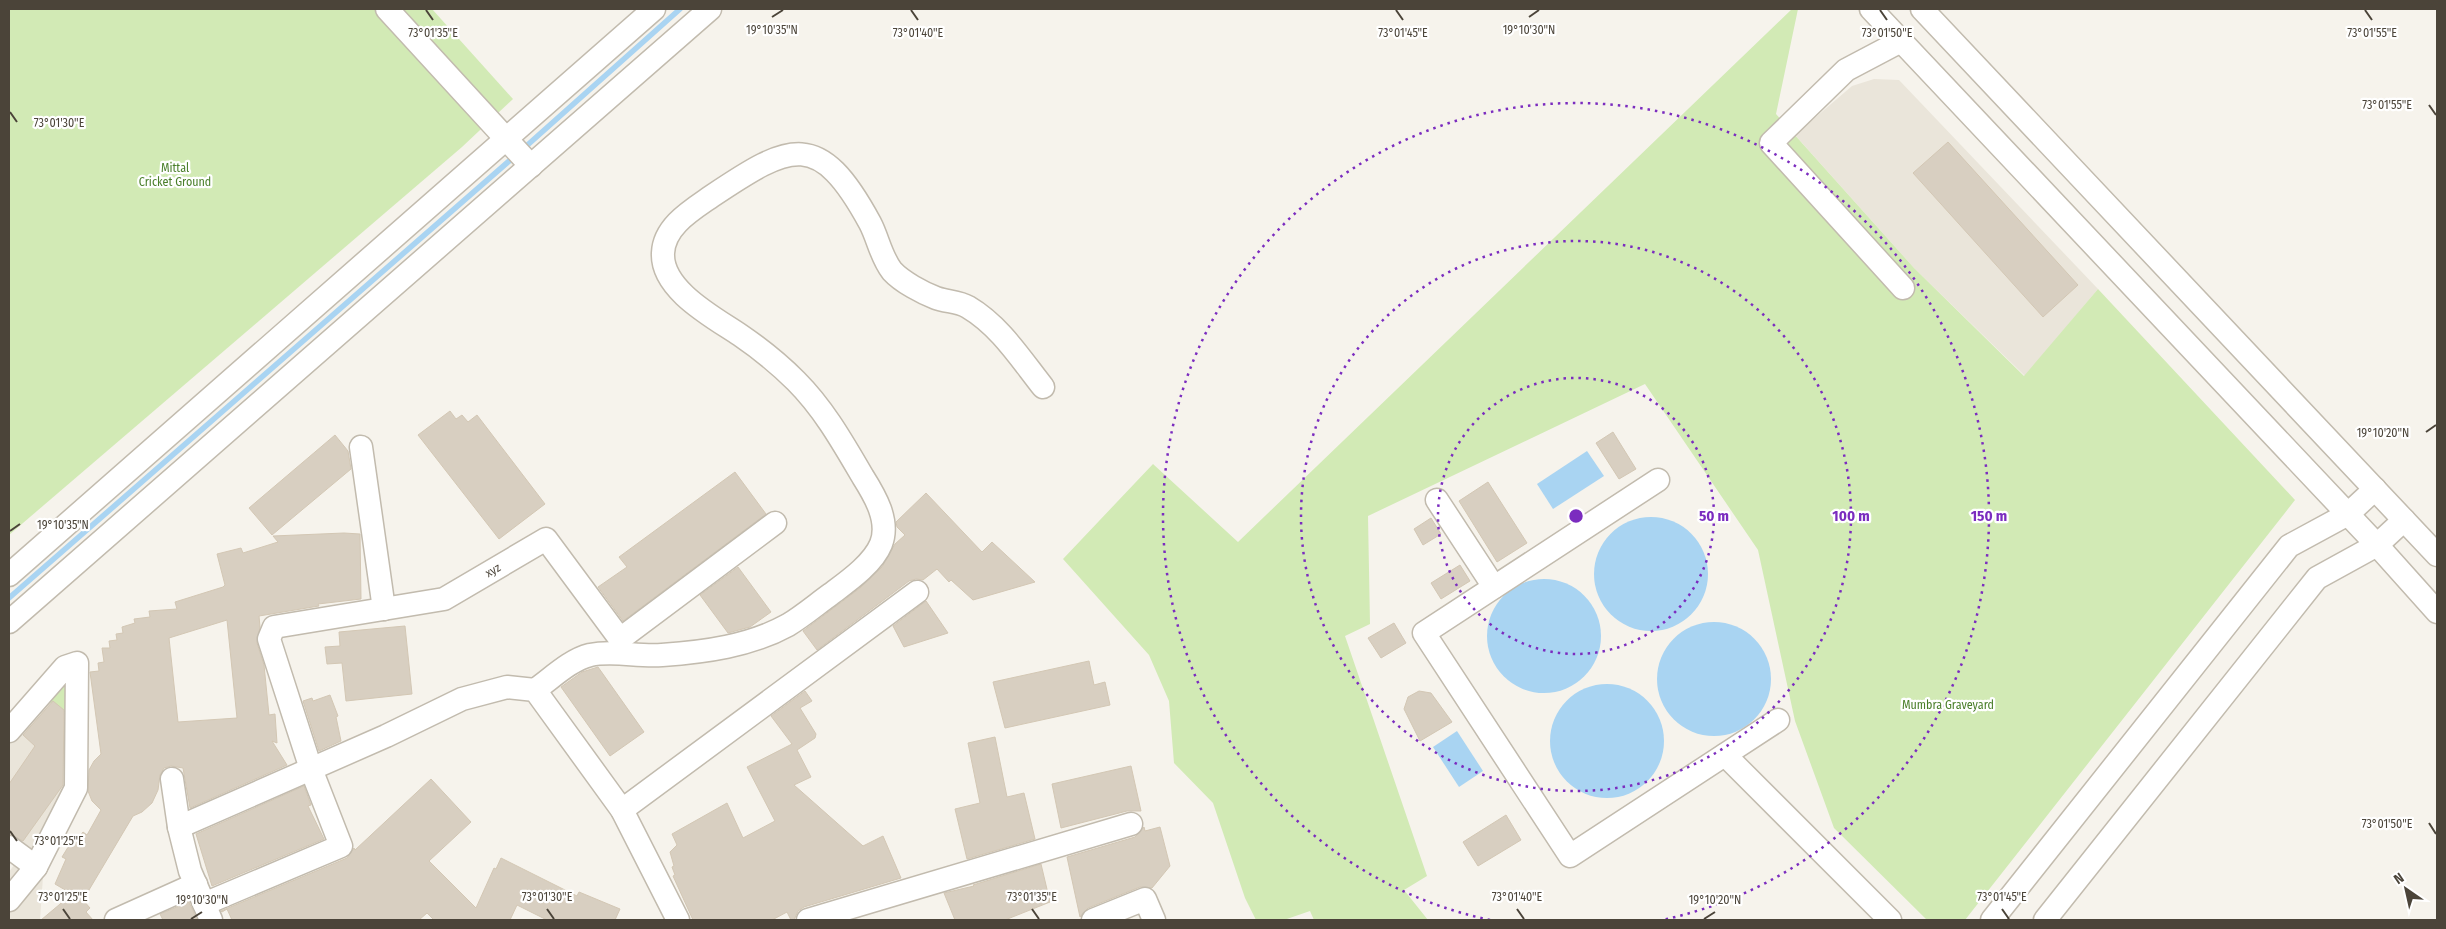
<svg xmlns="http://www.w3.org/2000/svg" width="2446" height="929" font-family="'Fira Sans Condensed',sans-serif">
<rect width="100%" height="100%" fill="#f6f3ec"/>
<!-- residential -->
<g fill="#eae5da">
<polygon points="1874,79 1899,80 2098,289 2025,376 1914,268 1795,135 1852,86"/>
<polygon points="72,667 81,795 44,862 40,920 9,920 9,872 14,865 9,859 9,742"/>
</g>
<!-- green -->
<g fill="#d2eab5">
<polygon points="9,9 432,9 513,99 462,147 9,535"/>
<polygon points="1792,9 1798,9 1776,114 1914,268 2024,376 2098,289 2295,500 1965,920 1927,920 1834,828 1795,721 1758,550 1645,384 1368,516 1370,624 1345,636 1427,876 1404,890 1428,920 1314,920 1310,911 1284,920 1256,920 1245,898 1213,803 1174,763 1169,701 1149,655 1063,559 1153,464 1238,542"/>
<polygon points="72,667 75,719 45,699"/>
</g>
<!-- water -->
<g fill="#a9d4f2">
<polygon points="1587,451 1604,476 1553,509 1537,484"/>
<circle cx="1651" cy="574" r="57"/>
<circle cx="1544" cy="636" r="57"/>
<circle cx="1714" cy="679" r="57"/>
<circle cx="1607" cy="741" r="57"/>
<polygon points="1457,731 1483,771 1459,787 1433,747"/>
</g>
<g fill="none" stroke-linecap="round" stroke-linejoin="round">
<!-- stream -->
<g stroke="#a9d4f2" stroke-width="5.5">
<polyline points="523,149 680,9"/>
<polyline points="9,598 516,155"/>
</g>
</g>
<!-- building -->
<g fill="#d8cfc1" stroke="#d3c7b4" fill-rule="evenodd">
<polygon points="1948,142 2078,285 2043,317 1913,173"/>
<polygon points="450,411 456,419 462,415 468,422 477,415 545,504 499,539 418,435"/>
<polygon points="1613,432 1636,469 1619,479 1596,443"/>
<polygon points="335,435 348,451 351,469 272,535 249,508"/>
<polygon points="735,472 766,514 623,621 598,587 627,567 619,557"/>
<polygon points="1488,482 1527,543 1497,562 1459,501"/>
<polygon points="926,493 982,552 992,542 1035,582 973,600 951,580 949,582 937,569 923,580 916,579 909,581 817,650 803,631 860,588 882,567 895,544 905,535 897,527 896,522"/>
<polygon points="1431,518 1441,534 1423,545 1414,529"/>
<path d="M344 533 360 534 361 599 318 604 319 606 259 616 260 627 257 643 264 665 269 715 275 714 277 743 272 741 287 765 190 808 183 768 171 766 164 768 160 775 158 790 152 803 142 812 133 816 83 900 90 908 86 912 93 920H41L72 894 55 884 66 859 62 857 70 844 73 845 83 832 87 835 101 810 92 801 88 791 89 770 94 761 101 754 90 672 99 671 98 663 104 662 102 648H110L109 641 117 640 116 634 123 633 122 627 135 623 134 619 150 617 149 611 177 609 175 602 223 587 225 585 217 554 241 548 243 553 278 542 273 536ZM227 620 237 718 178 722 169 638Z"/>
<polygon points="1460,565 1470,581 1441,599 1431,583"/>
<polygon points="738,567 771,612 750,627 728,633 700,595"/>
<polygon points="926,601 948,633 904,647 893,626"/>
<polygon points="1394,623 1406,643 1381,658 1368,638"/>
<polygon points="405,626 412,694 346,701 342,663 327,664 325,647 340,646 339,632"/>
<polygon points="1089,661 1094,685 1105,682 1110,705 1005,728 993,682"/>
<polygon points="598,667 644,732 610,756 561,687 582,672"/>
<polygon points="805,691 812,701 800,708 816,734 815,738 797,750 811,777 794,785 863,846 883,836 901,878 804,907 798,911 794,920 791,920 787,912 772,920 693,920 673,876 675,875 672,867 674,866 670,852 677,845 672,834 727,803 743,838 775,821 747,767 792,744 771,716"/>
<polygon points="1419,691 1431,693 1452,722 1420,741 1404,709 1408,697"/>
<polygon points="330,695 338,716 336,717 341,741 319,751 303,701 312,698 313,701"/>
<polygon points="53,701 64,710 63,785 23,841 9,834 9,784 35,746 23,735"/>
<polygon points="995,737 1007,797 1024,793 1035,839 967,859 955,809 980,803 968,743"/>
<polygon points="1131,766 1141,811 1127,811 1061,828 1052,784"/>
<polygon points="431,779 471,822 429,861 476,908 494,868 496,869 501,858 577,896 579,892 620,909 615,920 547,920 517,905 510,920 434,920 427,913 419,920 232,920 227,909 222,912 221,911 347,858 354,848 355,850"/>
<polygon points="304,786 311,805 308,806 324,839 212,886 196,834"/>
<polygon points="1506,815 1521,840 1478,866 1463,842"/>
<polygon points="1144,827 1145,831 1160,827 1170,866 1152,888 1140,887 1088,908 1080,917 1067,857 1135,837"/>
<polygon points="1041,864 1050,902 1005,920 955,920 944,893 974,886 973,885"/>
<polygon points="189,902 197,920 163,920 160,914"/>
</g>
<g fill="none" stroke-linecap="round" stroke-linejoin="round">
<!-- minor casing -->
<g stroke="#c2bbae" stroke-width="25">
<g id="minor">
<polyline points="387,9 531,166"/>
<polyline points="1871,9 2377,545 2437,612"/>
<polyline points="1922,9 2437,555"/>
<polyline points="1901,41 1846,70 1771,143 1903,288"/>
<polyline points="361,447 384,609"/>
<polyline points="1658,480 1424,633 1570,856 1778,720"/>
<polyline points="1437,500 1494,587"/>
<polyline points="9,575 654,9"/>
<polyline points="9,622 710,9"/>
<path d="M535 690C552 678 570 660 590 655 613 650 638 657 662 655 705 652 750 646 788 625 803 616 817 604 831 594 847 582 873 564 881 544 890 521 875 496 863 477 843 443 824 409 796 381 780 365 759 348 740 335 715 318 661 290 663 253 664 226 692 210 712 196 791 143 819 129 870 223 878 238 881 257 892 271 902 282 923 293 936 298 947 302 958 301 968 307 1000 326 1020 358 1043 387"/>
<polyline points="9,731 65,667 77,663 76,788 36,867 9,900"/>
<polyline points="1725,755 1890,920"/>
<polyline points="172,779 179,827 190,871 211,920"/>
<polyline points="622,810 917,592"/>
<polyline points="179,827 386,736 462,699 507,687 535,690 622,810 678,920"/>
<polyline points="9,847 36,867"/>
<path id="s1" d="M204 904 341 846 311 769 269 639 274 627 444 599 546 539 620 639 775 523"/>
<polyline points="116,920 196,884"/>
<polyline points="808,920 1131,824"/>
<polyline points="1093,920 1145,899 1154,920"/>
<polyline points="1992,920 2289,546 2348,514 2375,489"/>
<polyline points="2045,920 2317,578 2377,545 2404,520"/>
</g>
</g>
<!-- minor -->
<use href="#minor" stroke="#fff" stroke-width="22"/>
</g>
<!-- ticks -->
<path fill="none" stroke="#4b4439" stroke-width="2" d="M426 10 433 20M911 10 918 20M1396 10 1403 20M1880 10 1887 20M2365 10 2372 20M772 17 783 10M1529 17 1539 10M2429 105 2436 115M10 112 17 122M2426 432 2436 425M10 531 20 524M2429 823 2436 834M10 831 17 841M63 909 70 919M547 909 554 919M1032 909 1039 919M1517 909 1524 919M2002 909 2009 919M191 919 202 912M1704 919 1715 912"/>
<!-- distance rings -->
<g fill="none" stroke="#7b2cbf" stroke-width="2.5" stroke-dasharray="2.5 5">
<circle cx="1576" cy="516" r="138"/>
<circle cx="1576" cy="516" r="275"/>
<path d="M1490 920A413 413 0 1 1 1662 920"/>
</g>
<g text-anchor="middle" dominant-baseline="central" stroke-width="4.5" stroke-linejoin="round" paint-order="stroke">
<!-- park labels -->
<g font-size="12" fill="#4a7f2a" stroke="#fff">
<text x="175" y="168">Mittal<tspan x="175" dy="14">Cricket Ground</tspan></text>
<text x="1948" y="705">Mumbra Graveyard</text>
</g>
<!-- street labels -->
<g font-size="12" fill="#4b4439" stroke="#fff">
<text stroke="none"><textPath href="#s1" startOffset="610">xyz</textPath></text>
</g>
</g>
<g font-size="12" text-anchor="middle" fill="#4b4439" stroke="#fff" stroke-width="4.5" stroke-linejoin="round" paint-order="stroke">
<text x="772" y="34">19°10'35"N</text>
<text x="1529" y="34">19°10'30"N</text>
<text x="433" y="37">73°01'35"E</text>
<text x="918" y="37">73°01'40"E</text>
<text x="1403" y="37">73°01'45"E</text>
<text x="1887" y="37">73°01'50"E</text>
<text x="2372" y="37">73°01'55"E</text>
<text x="2387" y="109">73°01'55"E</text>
<text x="59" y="127">73°01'30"E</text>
<text x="2383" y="437">19°10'20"N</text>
<text x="63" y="529">19°10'35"N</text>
<text x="2387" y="828">73°01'50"E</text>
<text x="59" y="845">73°01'25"E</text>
<text x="63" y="901">73°01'25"E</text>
<text x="547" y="901">73°01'30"E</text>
<text x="1032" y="901">73°01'35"E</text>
<text x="1517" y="901">73°01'40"E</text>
<text x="2002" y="901">73°01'45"E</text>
<text x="202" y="904">19°10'30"N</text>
<text x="1715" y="904">19°10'20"N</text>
</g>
<circle cx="1576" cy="516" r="8" fill="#7b2cbf" stroke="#fff" stroke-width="2.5"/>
<g font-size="15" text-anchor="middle" font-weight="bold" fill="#7b2cbf" stroke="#fff" stroke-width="4.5" stroke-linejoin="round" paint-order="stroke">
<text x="1714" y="521">50 m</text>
<text x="1851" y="521">100 m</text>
<text x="1989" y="521">150 m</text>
</g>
<!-- border -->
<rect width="2446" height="929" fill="none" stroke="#4b4439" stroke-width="20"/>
<!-- north arrow -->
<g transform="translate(2406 889) rotate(326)" stroke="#ffffff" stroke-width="4" paint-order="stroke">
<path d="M0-4L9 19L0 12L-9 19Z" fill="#4b4439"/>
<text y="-8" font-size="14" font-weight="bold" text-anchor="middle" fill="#4b4439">N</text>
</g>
</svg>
